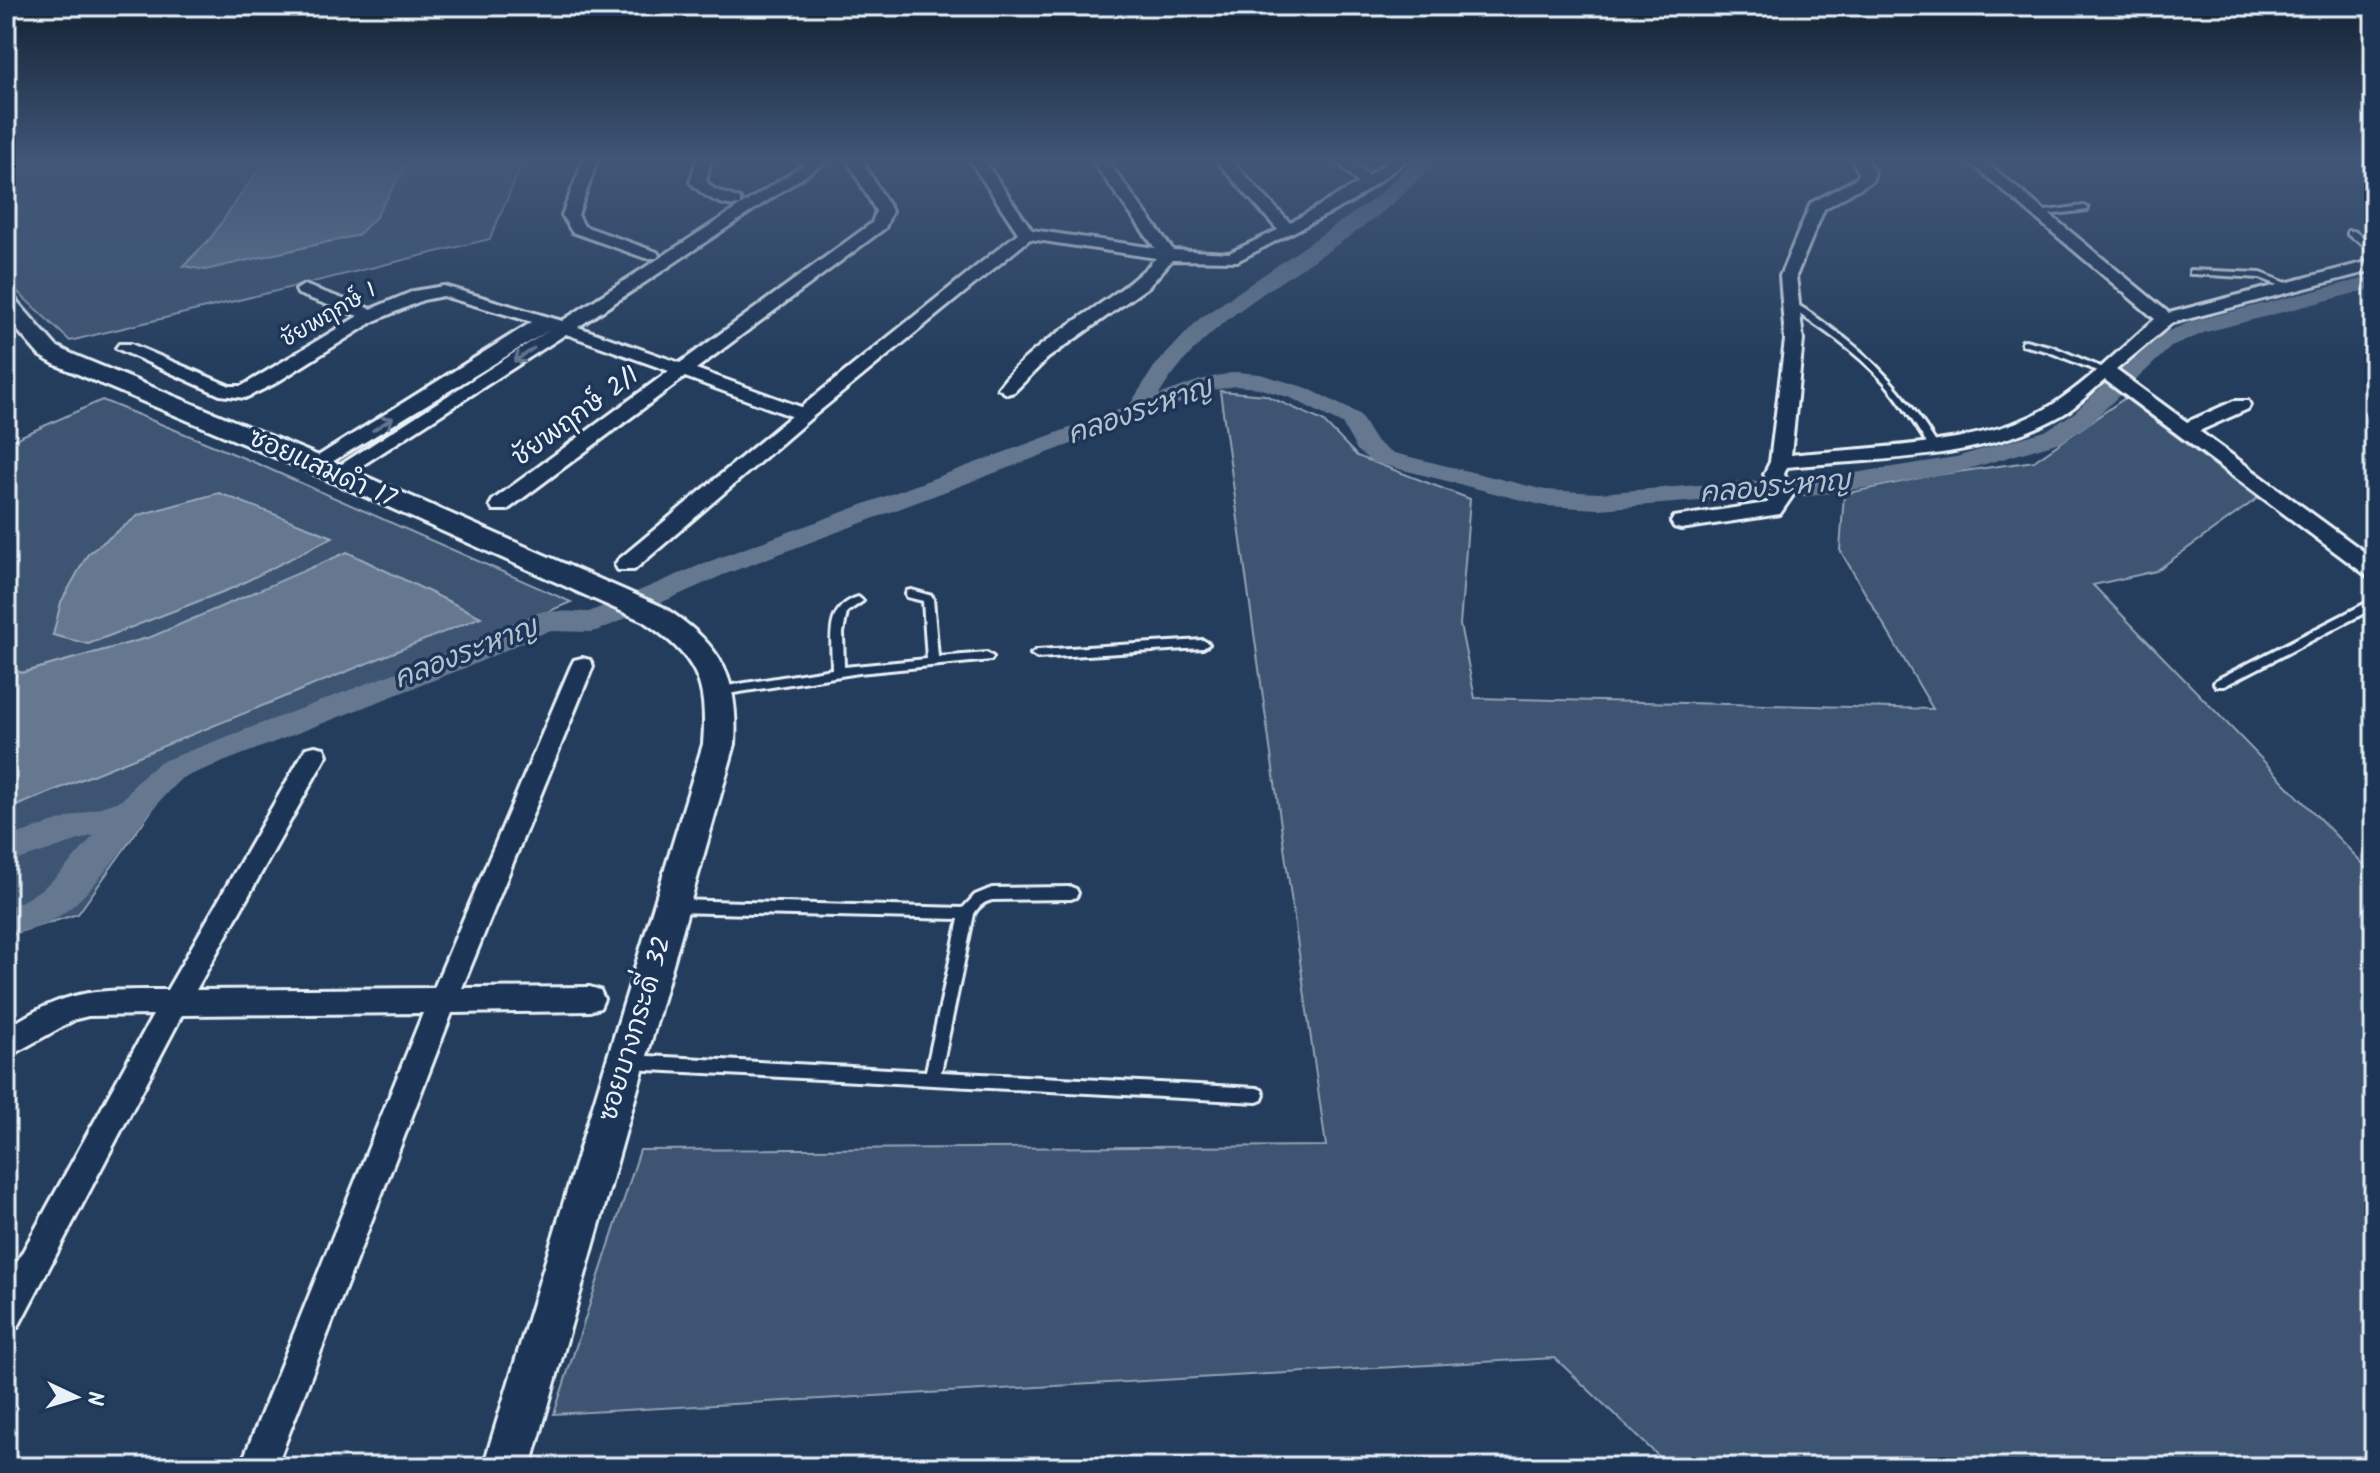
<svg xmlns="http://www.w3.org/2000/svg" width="2380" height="1473" font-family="Kalam,'Playpen Sans Thai',sans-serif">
<rect width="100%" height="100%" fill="#253d5d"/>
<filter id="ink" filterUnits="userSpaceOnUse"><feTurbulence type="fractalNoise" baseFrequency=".0125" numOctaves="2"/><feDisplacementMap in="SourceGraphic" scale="16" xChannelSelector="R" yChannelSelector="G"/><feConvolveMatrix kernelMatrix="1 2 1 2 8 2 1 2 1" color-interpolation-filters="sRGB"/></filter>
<g filter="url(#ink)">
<!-- green -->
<g fill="#3e5472" stroke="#93a2b5" stroke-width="2" fill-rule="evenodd">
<polygon points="6,159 266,159 210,239 184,265 283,252 358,235 375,218 410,159 524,159 490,239 70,341 6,281"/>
<polygon points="1220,391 1265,395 1323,421 1357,456 1470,499 1460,625 1475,698 1933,709 1840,550 1844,494 1929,476 2034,461 2125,398 2258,498 2156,571 2093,585 2374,875 2374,1185 2369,1186 2374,1195 2374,1467 1670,1467 1555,1358 554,1414 640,1150 1326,1146"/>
<path d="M102 400 251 461 571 602 440 657 158 767 166 790 78 914 6 936V810L413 644 151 637 21 673 6 666V443ZM235 587 88 644 54 635Z"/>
</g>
<!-- water -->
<g fill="#657890" stroke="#99a8ba" stroke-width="2">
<polygon points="266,159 410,159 375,218 358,235 205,270 184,266 210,239"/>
<polygon points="219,493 333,537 235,587 88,644 53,635 61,602 88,554 139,515"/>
<polygon points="347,552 481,617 6,810 6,666 22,673 151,637"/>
</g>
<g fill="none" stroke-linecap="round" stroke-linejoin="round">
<!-- canal -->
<path fill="#657890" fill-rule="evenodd" d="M1415 159H1435C1363 255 1224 288 1159 395L1200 380 1235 372 1260 374 1307 388 1359 414 1375 440 1390 452 1545 490 1599 493 1749 481 1810 480 1956 457 2045 431 2074 413 2155 337 2190 322 2374 276V288L2206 332 2171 347 2090 423 2063 441 1958 472 1871 487 1810 496 1749 497 1599 509 1545 506 1372 462 1357 450 1342 424 1291 398 1258 388 1235 386 1215 390 723 575 602 629 592 632 548 631 475 664 182 778C137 818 102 892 53 920 39 928 21 931 6 936V908C45 894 68 866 94 835L6 864V838L122 800 138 780 160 762 455 650 534 614 544 611 589 612 705 563 1129 406 1154 367 1199 319 1378 196Z"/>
<!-- lane casing -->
<g stroke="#e8f1f8" stroke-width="6">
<g id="lane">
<polygon points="2084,206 2088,208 2087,210 2038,216 2034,214 2038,212"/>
<polygon points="2348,231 2354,231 2374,245 2374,251 2348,235"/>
<polygon points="2190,270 2261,273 2296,287 2292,290 2260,278 2193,274 2190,274"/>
<path d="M1790 301C1803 307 1816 317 1827 325 1876 359 1907 396 1938 446L1936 448H1930C1915 425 1902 402 1884 382 1856 351 1821 328 1787 306L1786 304Z"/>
<polygon points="2025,340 2053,347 2110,371 2105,374 2102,373 2047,351 2022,345 2022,341"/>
<path d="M911 590 932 596 933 599 938 657 987 653 993 657 991 660 859 673 721 695 715 691 721 687 832 669C832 640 824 608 858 597L863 601 847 612 843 633 844 667 927 659 923 601 907 597 906 594 907 591Z"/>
<polygon points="2374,599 2374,608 2224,686 2216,686 2214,683 2216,680"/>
<polygon points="1203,640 1209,644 1203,648 1037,658 1031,654 1037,650"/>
<path d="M1071 887 1076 889 1078 893 1076 897 1071 899 992 900C983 902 978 907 974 914L941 1072 1257 1088 1262 1090 1264 1095 1262 1100 1257 1102 629 1069 624 1067 622 1062 624 1057 629 1055 926 1071 959 919 674 912 669 910 667 906 669 902 674 900 963 908 975 895 992 888Z"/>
</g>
</g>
<!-- street casing -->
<g stroke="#e8f1f8" stroke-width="6">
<g id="street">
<polygon points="584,159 598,159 578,215 584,226 657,252 659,255 657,258 645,258 572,232 562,215"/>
<path d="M697 159H711L706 181 714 189 740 199V205C722 208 702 195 690 182Z"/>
<path d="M813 159H830L578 327 680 363 872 223 876 211 847 159H861L892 211 885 228 696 369 801 407 1018 233 969 159H983L1032 230 1155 248 1091 159H1106L1173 250 1229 253 1278 230 1215 159H1230L1290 223 1358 183 1335 159H1351L1368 176 1391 159H1408L1353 201 1237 261 1172 260 1149 286 1048 358 1014 392 1007 394 998 388C1039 333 1109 308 1156 258L1030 239 811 418 634 570H618L615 565 618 560 791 416 685 377 507 510H493L490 505 493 500 669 371 566 334 338 481 328 475 331 471 551 329 317 471 310 469 307 465 310 461 532 322 443 296 423 300 374 321 274 384 245 398 220 395 116 348 119 344H131L230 386H242L358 316 298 294 296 290 304 285 371 309 414 291 444 286 562 321Z"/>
<path d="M1852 159H1866L1875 173 1872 181 1824 209 1796 276 1803 340 1791 455C1868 447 1987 447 2052 405 2089 381 2122 347 2155 319L1966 159H1982L2169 313 2374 260V270L2172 323 2116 370 2187 422 2234 401H2248L2250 405 2248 409 2199 431 2374 559V577L2366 575 2105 380C2091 391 2078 406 2062 415 1981 461 1878 458 1787 467L1784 474 1793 495 1780 514 1681 529 1674 527 1671 522 1674 517 1767 503 1773 495 1764 474 1770 462 1785 340 1780 276 1811 203 1857 178 1859 173Z"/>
<path d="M582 658 590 660 593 666 462 988 590 987 600 990 604 999 600 1008 590 1011 452 1013 276 1467H240L423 1013 182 1015 18 1327 6 1332V1282L153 1015 88 1016 76 1019 6 1058V1029C67 988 96 990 167 990L306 748 315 746 324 748 327 755 196 990 434 988 571 666 574 660Z"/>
</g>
</g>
<!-- secondary casing -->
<g stroke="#e8f1f8" stroke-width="6">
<path id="secondary" d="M6 296 14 298 56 346 72 354 326 459 663 607C720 644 739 675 735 744L531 1467H483L703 744C708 680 696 657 643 621L308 471 54 364 40 356 6 317Z"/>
</g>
<!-- lane -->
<use href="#lane" fill="#1d3557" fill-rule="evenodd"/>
<!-- street -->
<use href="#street" fill="#1d3557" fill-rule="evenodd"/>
<!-- secondary -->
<use href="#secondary" fill="#1d3557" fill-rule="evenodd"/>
</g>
<!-- one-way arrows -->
<defs><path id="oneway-shaft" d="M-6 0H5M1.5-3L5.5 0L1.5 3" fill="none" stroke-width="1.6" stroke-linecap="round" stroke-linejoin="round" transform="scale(2)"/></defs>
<g stroke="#64778f">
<use href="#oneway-shaft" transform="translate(524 355) rotate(146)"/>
<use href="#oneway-shaft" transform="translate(383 424) rotate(-32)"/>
</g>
</g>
<!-- sky -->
<linearGradient id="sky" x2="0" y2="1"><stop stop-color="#142233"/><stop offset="0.44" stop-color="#405778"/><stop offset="1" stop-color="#405778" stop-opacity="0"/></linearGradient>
<rect width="2380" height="365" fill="url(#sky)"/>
<g text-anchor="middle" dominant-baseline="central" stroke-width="7" stroke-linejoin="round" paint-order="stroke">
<!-- far-street labels -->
<g font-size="22" fill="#e8f1f8" stroke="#1d3557">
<text transform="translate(329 316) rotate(-30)">ชัยพฤกษ์ 1</text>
</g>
<!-- street labels -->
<g font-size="26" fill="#e8f1f8" stroke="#1d3557">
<text transform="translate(576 417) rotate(-36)">ชัยพฤกษ์ 2/1</text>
<text transform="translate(322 469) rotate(24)">ซอยแสมดำ 17</text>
<text transform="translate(636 1029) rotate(-73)">ซอยบางกระดี่ 32</text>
</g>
<!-- water labels -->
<g font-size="28" font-style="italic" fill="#b4c1ce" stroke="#1d3557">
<text transform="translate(1140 412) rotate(-19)">คลองระหาญ</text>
<text transform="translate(1775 488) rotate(-5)">คลองระหาญ</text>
<text transform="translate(466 654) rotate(-21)">คลองระหาญ</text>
</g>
</g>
<!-- margin -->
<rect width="2380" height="1473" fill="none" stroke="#1d3557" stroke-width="32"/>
<rect x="16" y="16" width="2348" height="1441" fill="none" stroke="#e8f1f8" stroke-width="3" filter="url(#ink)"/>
<!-- north arrow -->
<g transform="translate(76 1397) rotate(94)" stroke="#1d3557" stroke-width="6" paint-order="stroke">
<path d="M0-6L14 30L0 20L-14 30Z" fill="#e8f1f8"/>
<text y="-12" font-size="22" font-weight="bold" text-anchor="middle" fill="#e8f1f8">N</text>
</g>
</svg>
